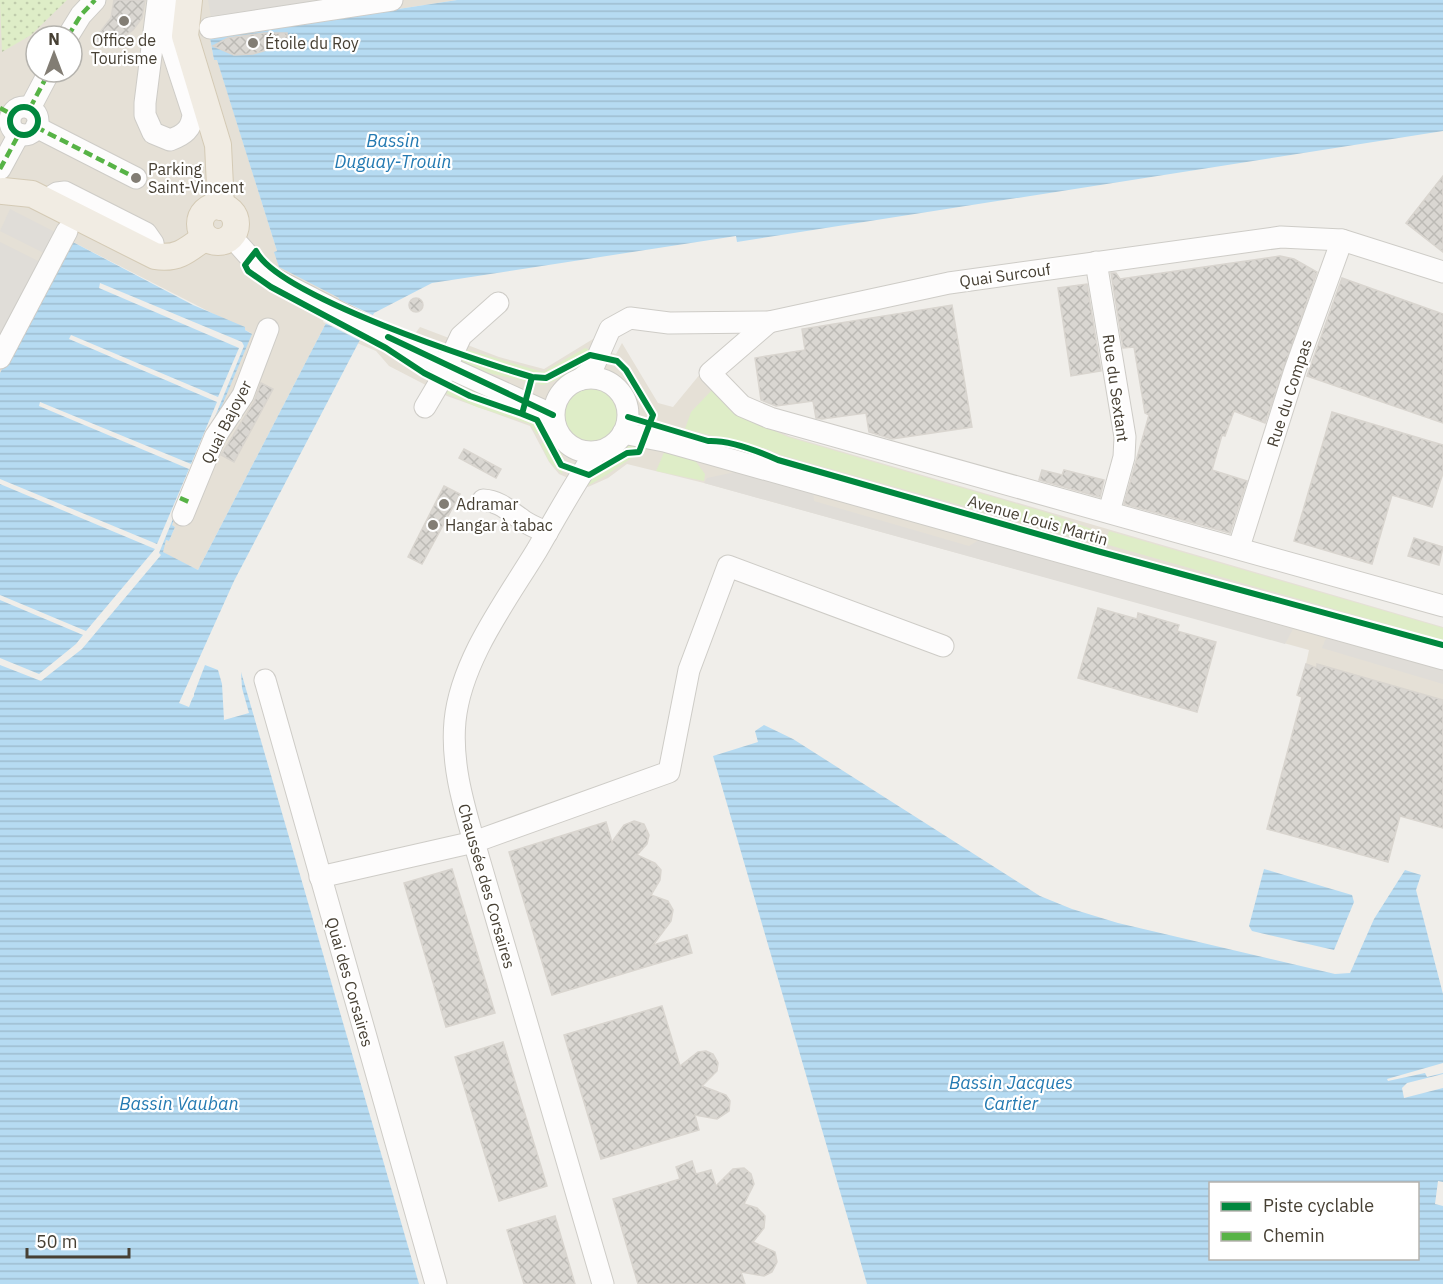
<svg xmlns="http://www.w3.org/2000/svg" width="1443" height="1284" font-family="'IBM Plex Sans',sans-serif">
<defs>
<pattern id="park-dots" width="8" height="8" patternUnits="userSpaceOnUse" patternTransform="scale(1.5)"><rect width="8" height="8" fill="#deedc7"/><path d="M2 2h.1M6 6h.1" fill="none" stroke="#c0ccac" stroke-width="1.8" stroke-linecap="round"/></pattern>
<pattern id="water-rules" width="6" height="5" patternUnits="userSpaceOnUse" patternTransform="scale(1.5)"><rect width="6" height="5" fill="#b6dbf2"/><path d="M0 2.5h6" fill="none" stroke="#9ebdd0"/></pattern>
<pattern id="building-cross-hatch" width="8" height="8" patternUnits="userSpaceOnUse" patternTransform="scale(1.5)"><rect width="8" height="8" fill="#dad7d2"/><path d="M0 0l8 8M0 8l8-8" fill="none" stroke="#bcbab5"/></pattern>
</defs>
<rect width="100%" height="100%" fill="#f0eeea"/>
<!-- residential -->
<g fill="#e5e0d6" fill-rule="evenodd">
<path d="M0 0H457L210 38 214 60 217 59 277 251 274 252 339 298 198 570 169 556 163 552V546L166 540 169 541 175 527 172 525 251 333 69 240 0 373ZM36 36H72V72H36Z"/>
<polygon points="370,318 414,335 420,327 499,357 544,369 593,339 597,340 596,349 616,354 622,343 658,403 673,407 701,373 732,409 789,436 1443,627 1443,700 1401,688 1400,691 1317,665 1317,668 1306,664 1309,650 704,483 627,464 608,478 588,487 559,474 549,462 530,426 447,396 389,366 376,351 357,343"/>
</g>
<!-- grass -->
<g fill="#deedc7">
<polygon points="462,348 543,372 585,348 596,352 579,371 543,385 461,367 459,351"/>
<polygon points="449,381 536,410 547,425 537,435 530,424 477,407 443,392"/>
<circle cx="593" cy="414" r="29"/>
<polygon points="712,390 731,411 788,437 1048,513 1097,531 1093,542 781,455 767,449 685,429 691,412"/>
<path d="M553 436C563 449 564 458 562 474L549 461 541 444Z"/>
<path d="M649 441 646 450C626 460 609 475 589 485L582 482C601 460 620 445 649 441Z"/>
<polygon points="666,448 691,455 705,474 704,481 656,471"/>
<polygon points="1109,531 1443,628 1443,640 1105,544"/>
</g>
<!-- park -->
<polygon fill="url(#park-dots)" points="0,0 67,0 31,35 2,52"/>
<!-- parking -->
<g fill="#e0ddd8">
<polygon points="208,0 367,0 212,24"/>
<polygon points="10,209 59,234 48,255 0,231"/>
<polygon points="0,242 44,264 0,349"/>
<polygon points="740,471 813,491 814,501 969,546 984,537 1293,629 1285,644 704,483 707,478"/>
<polygon points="1326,638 1443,670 1443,684 1322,648"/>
</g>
<!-- water -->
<g fill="url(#water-rules)" fill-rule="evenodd">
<polygon points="457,0 1443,0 1443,131 737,242 736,236 432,283 374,313 234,581 179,703 189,707 205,665 218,670 222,684 224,720 249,713 242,688 241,672 419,1284 0,1284 0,373 69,240 193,305 245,327 245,330 252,334 172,525 175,527 169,541 166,540 163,552 198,570 339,298 279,267 274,252 277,251 217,60 214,60 210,38"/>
<path d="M764 725 793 739 1040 896 1072 909 1118 923 1335 974 1350 973 1374 919 1405 870 1421 875 1416 890 1443 994V1182L1438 1181 1435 1204 1443 1206V1284H867L713 756 758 742 755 731ZM1210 1184H1418V1258H1210Z"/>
<polygon points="1264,869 1352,895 1354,902 1334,950 1252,931 1249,926"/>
</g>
<!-- pier -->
<g fill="#f0eeea">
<polygon points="100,283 242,342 244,346 159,553 161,555 82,649 41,681 0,665 0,658 39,674 76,644 83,635 0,600 0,595 86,631 155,549 0,484 0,479 157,544 189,469 39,406 40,402 191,464 217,402 69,339 71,335 218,397 239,348 99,288"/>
<polygon points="336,298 375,316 361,341 323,322"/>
<polygon points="232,588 183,702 188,704 192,696 191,688 205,662 193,688 194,696 187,706 182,701"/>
<polygon points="1443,1063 1443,1073 1427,1077 1425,1073 1388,1081 1387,1079"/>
<polygon points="1443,1074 1443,1088 1404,1098 1402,1088 1407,1083"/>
</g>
<!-- building -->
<g fill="url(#building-cross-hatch)" stroke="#d9d5cf" stroke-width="1.5">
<polygon points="114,0 145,0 142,18 133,30 121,38 108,42 93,41 111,18"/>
<polygon points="264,33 287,33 288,44 253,54 234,55 213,46 228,38"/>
<polygon points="1443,176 1443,252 1406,223"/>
<polygon points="1280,256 1294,259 1317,272 1265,423 1234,411 1225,436 1222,435 1212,470 1247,481 1230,533 1124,504 1149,415 1145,413 1134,347 1123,348 1111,273 1116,273 1120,279"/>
<polygon points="1342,278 1443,314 1443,423 1307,376"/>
<polygon points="1087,284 1101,371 1071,376 1058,288"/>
<circle cx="416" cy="305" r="7"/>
<polygon points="952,305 972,427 892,439 869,432 866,413 822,419 816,418 813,401 776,406 761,400 755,358 805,350 802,329"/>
<polygon points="261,383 273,389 234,462 221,455 254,402"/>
<polygon points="1332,412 1443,445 1443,473 1432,507 1392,495 1372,564 1294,541"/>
<polygon points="464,449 501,469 496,478 459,458"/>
<polygon points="1042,470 1062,475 1064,470 1104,480 1100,497 1039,480"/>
<polygon points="444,486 460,494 422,564 408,557"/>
<polygon points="1414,538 1443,547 1439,565 1408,556"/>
<polygon points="1098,608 1137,619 1138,613 1179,625 1177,631 1216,642 1197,712 1078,678"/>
<polygon points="1306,664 1317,668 1317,664 1443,700 1443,828 1400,816 1388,862 1267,829 1302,697 1297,695"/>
<polygon points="634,821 644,824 649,835 647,844 637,855 655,863 661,870 660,880 651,895 668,901 673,910 671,921 653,945 687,935 692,953 552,995 509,852 606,822 612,842 624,825"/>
<polygon points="452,869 495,1013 446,1027 404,883"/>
<polygon points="662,1006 680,1066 698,1052 706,1051 713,1054 718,1063 717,1071 702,1086 726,1095 730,1101 729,1111 717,1119 695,1115 699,1130 601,1159 564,1035"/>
<polygon points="503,1042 547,1186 499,1201 455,1057"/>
<polygon points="692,1161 696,1174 711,1170 716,1186 733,1169 744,1168 751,1174 754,1184 744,1204 757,1208 765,1216 764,1228 753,1242 775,1252 777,1262 772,1272 764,1276 741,1272 745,1284 638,1284 613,1199 680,1179 676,1167"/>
<polygon points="555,1216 575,1284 524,1284 507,1230"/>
</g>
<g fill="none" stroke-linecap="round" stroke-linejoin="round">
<!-- minor casing -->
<g stroke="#ceccc7" stroke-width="23">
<g id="minor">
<path d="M158 0 145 103V115L153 133 170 140C184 135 192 129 193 114L169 41 172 0"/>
<polyline points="210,28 392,0"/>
<polyline points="68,36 81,15 95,0"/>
<circle cx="24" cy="121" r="14"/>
<polyline points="30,108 49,72"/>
<polyline points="36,127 136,178"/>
<polyline points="0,169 19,134"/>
<polyline points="44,201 57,193 65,192 146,233 153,243 155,256"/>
<polyline points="231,236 265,274 432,360 553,415"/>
<polyline points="1096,262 1125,437 1124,457 1109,512"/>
<polyline points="769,322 710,373 742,406 770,418 1443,606"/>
<polyline points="0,358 67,231"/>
<circle cx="591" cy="415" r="37"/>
<polyline points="579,380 592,370 610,329 630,318 669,323 769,322 949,283 1281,237 1342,240 1443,272"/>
<polyline points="425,407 438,385 461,336 498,303"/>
<polyline points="623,433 664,441 1443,659"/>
<path d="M596 452C574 484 556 517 537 550 506 601 461 660 455 721 451 763 463 803 474 842L603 1284"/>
<path d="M483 500C499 501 508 510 521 519 528 525 538 528 547 533"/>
<polyline points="183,515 215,437 243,395 268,329"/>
<polyline points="1239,547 1295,370 1342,240"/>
<polyline points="265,680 436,1284"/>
<polyline points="320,877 474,842 669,772 689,670 728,566 943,646"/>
</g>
</g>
<!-- major casing -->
<g stroke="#d4cab5" stroke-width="28">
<g id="major">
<polyline points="189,0 185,36 218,145 221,207"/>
<path d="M3 191 32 194 155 256C177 260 188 250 205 237"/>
<circle cx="218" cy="224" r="18"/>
</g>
</g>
<!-- minor -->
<use href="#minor" stroke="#fdfcfc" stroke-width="21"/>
<!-- major -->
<use href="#major" stroke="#f1ece3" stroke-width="26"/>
<!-- quiet -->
<g stroke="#57b346" stroke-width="4.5" stroke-dasharray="9 4.5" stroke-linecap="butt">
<polyline points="68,36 81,15 95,0"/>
<polyline points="0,108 11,114"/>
<polyline points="30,108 49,72"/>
<polyline points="36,127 136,178"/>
<polyline points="0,169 19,134"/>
<polyline points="180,498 189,502"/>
</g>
<!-- cycleway casing -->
<g stroke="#fff" stroke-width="10">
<g id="cycleway">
<circle cx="24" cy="121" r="14"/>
<polyline points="388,337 553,415"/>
<path d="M522 414 537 420 561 465 589 475 627 453 639 452 653 415 626 370 617 361 590 355 546 378 532 377C480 362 278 296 256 251L245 265 248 271 271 287 386 348 424 373 470 396 522 414 532 377"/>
<path d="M628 417 708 441C730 440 758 451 778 460L1097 551 1443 645"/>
</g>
</g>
<!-- cycleway -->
<use href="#cycleway" stroke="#00873e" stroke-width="6"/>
</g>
<!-- markers -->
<g fill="#827d74" stroke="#fff" stroke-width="2">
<circle cx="124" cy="21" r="6"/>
<circle cx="253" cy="43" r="6"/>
<circle cx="136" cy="178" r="6"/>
<circle cx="444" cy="504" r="6"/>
<circle cx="433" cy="525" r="6"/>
</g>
<g text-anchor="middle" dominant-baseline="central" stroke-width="4.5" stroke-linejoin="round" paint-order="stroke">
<!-- poi labels -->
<g font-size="16" fill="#474034" stroke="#fff" text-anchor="start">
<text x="124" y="40" text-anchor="middle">Office de<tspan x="124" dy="18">Tourisme</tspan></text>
<text x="265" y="43">Étoile du Roy</text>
<text x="148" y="169">Parking<tspan x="148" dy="18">Saint-Vincent</tspan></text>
<text x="456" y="504">Adramar</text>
<text x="445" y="525">Hangar à tabac</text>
</g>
<!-- street labels -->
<g font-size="16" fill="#474034" stroke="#fff">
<text transform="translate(1005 275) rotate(-8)">Quai Surcouf</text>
<text transform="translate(1116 388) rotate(82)">Rue du Sextant</text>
<text transform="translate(1289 393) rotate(-72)">Rue du Compas</text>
<text transform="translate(226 422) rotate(-63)">Quai Bajoyer</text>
<text transform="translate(1038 520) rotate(16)">Avenue Louis Martin</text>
<text transform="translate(487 886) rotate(74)">Chaussée des Corsaires</text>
<text transform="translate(350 982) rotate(74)">Quai des Corsaires</text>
</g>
<!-- water labels -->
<g font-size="18" font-style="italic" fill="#247ab2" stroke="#fff">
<text x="393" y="140">Bassin<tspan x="393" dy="21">Duguay-Trouin</tspan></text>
<text x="1011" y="1082">Bassin Jacques<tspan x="1011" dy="21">Cartier</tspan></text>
<text x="179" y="1103">Bassin Vauban</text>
</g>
</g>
<!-- legend -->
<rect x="1209" y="1182" width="210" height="78" fill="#ffffff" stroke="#b5b3ae" stroke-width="1.5"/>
<rect x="1221" y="1202" width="30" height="9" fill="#00873e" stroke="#b5b3ae" stroke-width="1.5"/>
<text x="1263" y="1212" font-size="18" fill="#474034">Piste cyclable</text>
<rect x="1221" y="1232" width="30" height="9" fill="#57b346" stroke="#b5b3ae" stroke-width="1.5"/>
<text x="1263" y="1242" font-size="18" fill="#474034">Chemin</text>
<!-- north arrow -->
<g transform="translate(54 54)"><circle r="28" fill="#ffffff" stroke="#b5b3ae" stroke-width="1.5"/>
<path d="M0-4.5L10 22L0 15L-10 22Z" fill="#827d74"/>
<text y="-9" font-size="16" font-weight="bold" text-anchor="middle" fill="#474034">N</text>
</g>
<!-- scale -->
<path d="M27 1248v9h102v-9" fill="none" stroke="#474034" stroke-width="3"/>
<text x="36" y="1248" font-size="18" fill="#474034" stroke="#ffffff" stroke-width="4.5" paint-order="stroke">50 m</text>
</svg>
